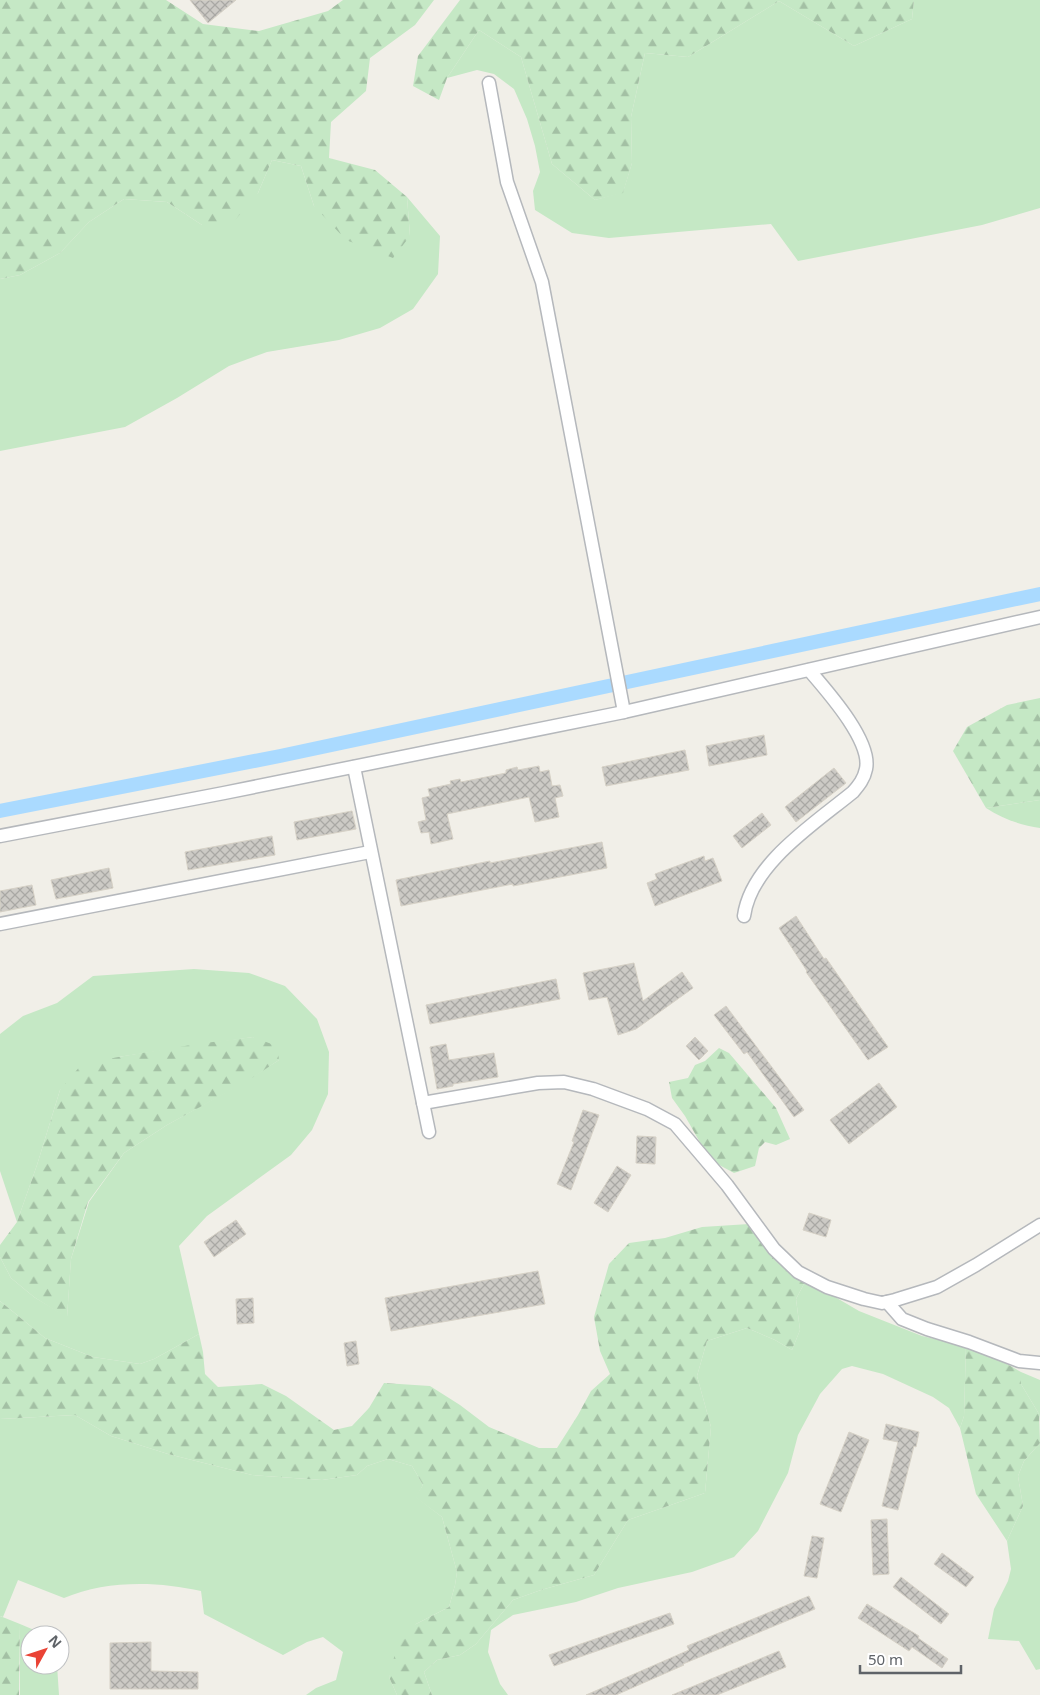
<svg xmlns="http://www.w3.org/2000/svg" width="1040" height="1695" font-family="'Noto Sans',sans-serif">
<defs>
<pattern id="forest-firs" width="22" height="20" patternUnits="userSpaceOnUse" patternTransform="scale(1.25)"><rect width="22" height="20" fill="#c5e8c5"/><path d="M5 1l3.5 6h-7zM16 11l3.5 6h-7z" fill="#a3c0a4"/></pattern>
<pattern id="building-cross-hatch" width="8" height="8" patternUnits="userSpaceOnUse" patternTransform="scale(1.25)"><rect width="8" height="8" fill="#cccac5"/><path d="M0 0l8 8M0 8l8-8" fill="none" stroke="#a9a8a4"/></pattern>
</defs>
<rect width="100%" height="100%" fill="#f1efe8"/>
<!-- grass -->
<g fill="#c5e8c5">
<polygon points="914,0 1040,0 1040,208 982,225 798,261 771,224 609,238 572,233 535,210 533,191 540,172 535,146 527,119 514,89 494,74 477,70 447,78 479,30 521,57 552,164 595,200 623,192 632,163 631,117 645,53 688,57 779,1 854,46 912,19"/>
<polygon points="272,160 301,166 314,206 410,236 407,197 440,236 438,274 413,309 380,328 339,340 267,352 229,366 177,398 125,427 0,451 0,279 20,275 60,253 89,222 124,199 167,202 202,225 258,193"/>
<path d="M1040 800V828C1020 825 1003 819 986 808Z"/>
<polygon points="194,969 249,973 285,986 317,1019 329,1052 328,1094 312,1130 291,1155 207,1216 179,1246 199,1334 154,1359 140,1364 93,1357 45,1338 0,1301 0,1257 11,1278 34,1297 67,1317 71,1259 89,1202 124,1153 167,1125 246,1081 279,1060 253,1037 118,1057 60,1090 37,1165 17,1222 0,1171 0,1034 23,1016 57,1003 93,976"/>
<polygon points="806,1280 859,1311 922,1336 966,1346 964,1416 960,1428 949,1408 933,1397 883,1374 852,1366 842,1369 820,1394 798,1435 788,1473 758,1531 734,1557 692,1572 618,1588 576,1602 513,1615 491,1630 488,1652 500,1684 508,1695 432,1695 424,1672 437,1660 460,1655 476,1644 513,1600 541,1590 594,1575 628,1520 705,1493 711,1427 697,1376 707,1341 747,1328 775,1340 792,1350 800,1330 796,1299"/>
<polygon points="1021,1372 1040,1380 1040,1421 1039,1414 1021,1384"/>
<path d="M75 1415 111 1436 168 1454 252 1475 322 1480 357 1475 367 1466 388 1459 412 1466 423 1485 416 1497 442 1517 457 1572 455 1585 449 1607 416 1624 389 1677 397 1695H306L316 1688 336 1680 343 1652 323 1637 307 1642 283 1655 204 1614 201 1591C158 1581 105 1580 64 1598L18 1580 3 1617 0 1616V1419Z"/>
<polygon points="1040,1443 1040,1669 1036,1670 1019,1641 988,1639 994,1609 1008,1581 1011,1569 1007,1541 1023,1506 1018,1476 1024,1461"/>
<polygon points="20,1624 46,1635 30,1635 30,1665 57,1665 59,1695 20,1695"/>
</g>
<!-- forest -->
<g fill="url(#forest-firs)">
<polygon points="0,0 166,0 203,24 259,31 328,11 343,0 434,0 415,25 370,58 366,91 331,122 329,158 375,170 407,197 410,236 393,258 346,240 314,206 301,166 272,160 258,193 231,225 202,225 167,202 124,199 89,222 60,253 20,275 0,279"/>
<polygon points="460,0 914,0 912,19 854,46 779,1 688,57 645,53 631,117 632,163 623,193 595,200 552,164 521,57 479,30 447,78 439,100 413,86 418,56"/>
<polygon points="1040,698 1040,800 986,808 953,751 967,727 1007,705"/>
<polygon points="253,1037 277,1046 279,1060 246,1082 167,1125 124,1153 88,1202 71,1259 67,1318 34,1297 11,1278 0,1257 0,1245 17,1222 37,1165 60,1090 81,1065 118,1057 197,1044"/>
<polygon points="719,1048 729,1053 776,1108 790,1139 776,1145 765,1142 759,1148 755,1166 734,1173 710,1160 685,1116 672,1098 669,1082 688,1078 695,1065 705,1061"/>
<polygon points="749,1224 806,1280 796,1299 800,1330 792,1350 775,1340 747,1328 707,1341 697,1376 711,1427 705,1493 628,1520 594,1575 541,1590 513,1600 476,1644 460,1655 437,1660 424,1672 432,1695 397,1695 389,1677 399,1638 416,1624 449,1607 455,1585 457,1572 442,1517 415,1497 423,1485 412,1466 388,1459 367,1466 357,1475 322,1480 252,1475 168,1454 111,1436 75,1415 0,1419 0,1301 45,1338 93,1357 140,1364 154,1359 199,1334 203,1352 205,1374 218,1387 262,1384 286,1396 334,1430 352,1426 369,1408 384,1383 430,1386 460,1405 489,1427 539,1448 557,1448 578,1415 591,1391 610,1374 600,1351 594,1317 609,1264 629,1243 665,1238 702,1227"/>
<polygon points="966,1346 984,1351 1021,1372 1021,1384 1039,1414 1040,1443 1024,1461 1018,1476 1023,1506 1007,1541 976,1494 960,1428 964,1416"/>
<polygon points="0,1616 20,1624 19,1695 0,1695"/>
</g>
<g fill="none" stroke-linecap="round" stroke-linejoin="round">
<!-- canal -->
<polyline stroke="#aadaff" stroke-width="14" points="0,811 280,756 1040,594"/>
</g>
<!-- building -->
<g fill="url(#building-cross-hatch)" stroke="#d6d1c6">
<polygon points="190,0 236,0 208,23"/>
<polygon points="764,735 767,755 709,766 706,746"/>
<polygon points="685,750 689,770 606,786 602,767"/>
<polygon points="539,766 540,772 549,770 552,786 560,785 563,796 555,798 559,817 535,822 529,797 447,814 453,839 431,844 429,832 421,833 418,822 426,820 422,798 430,796 428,789 451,784 450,781 460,779 461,782 506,773 506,770 517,767 518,770"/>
<polygon points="834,768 846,783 796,822 785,807"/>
<polygon points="352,811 356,829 297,840 294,822"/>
<polygon points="762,813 771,825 742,848 733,836"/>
<polygon points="272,836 275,855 188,870 185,852"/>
<polygon points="602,842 607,868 513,886 513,884 401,906 396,880 490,861 490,863"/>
<polygon points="704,856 705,861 713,858 722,881 655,906 647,883 657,879 655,874"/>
<polygon points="109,868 113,888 56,899 51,880"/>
<polygon points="32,885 36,905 0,912 0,891"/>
<polygon points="796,916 824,959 826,958 888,1047 868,1060 806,972 807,971 779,928"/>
<polygon points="634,963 643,1001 682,972 693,988 636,1029 618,1035 607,997 589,1000 583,973"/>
<polygon points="556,979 560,999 430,1024 426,1005"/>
<polygon points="726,1006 804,1110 794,1117 747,1052 744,1054 714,1015"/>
<polygon points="695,1037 708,1051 699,1060 686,1046"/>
<polygon points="446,1044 449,1060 494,1053 498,1077 453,1084 453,1086 437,1089 430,1047"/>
<polygon points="879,1083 897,1107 849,1144 830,1120"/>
<polygon points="583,1110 599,1115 571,1190 557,1184 574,1142 572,1141"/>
<polygon points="637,1136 656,1137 655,1164 636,1163"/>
<polygon points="617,1166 631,1175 608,1212 594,1203"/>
<polygon points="809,1213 831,1220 826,1237 803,1230"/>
<polygon points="236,1220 246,1234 214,1257 204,1242"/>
<polygon points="538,1271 545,1304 391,1331 385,1298"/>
<polygon points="253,1298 254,1323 237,1324 236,1299"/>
<polygon points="356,1341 359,1364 347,1366 344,1343"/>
<polygon points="886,1424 919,1432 916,1447 914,1446 898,1510 882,1506 898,1442 883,1439"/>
<polygon points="849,1432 869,1440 841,1512 820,1504"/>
<polygon points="887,1519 889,1574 873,1575 871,1520"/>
<polygon points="812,1536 824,1538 817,1578 804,1576"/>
<polygon points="942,1553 974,1577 966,1587 934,1564"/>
<polygon points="901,1577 949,1614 941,1624 893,1587"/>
<polygon points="809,1596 815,1609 683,1664 684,1665 616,1695 586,1695 689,1650 687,1646"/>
<polygon points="867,1604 919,1636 918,1638 948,1659 942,1668 912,1647 909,1651 858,1618"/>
<polygon points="670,1613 674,1624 554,1666 549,1655"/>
<polygon points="151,1642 151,1671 198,1672 198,1689 110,1689 110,1643"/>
<polygon points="779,1651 786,1667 717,1695 672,1695"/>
</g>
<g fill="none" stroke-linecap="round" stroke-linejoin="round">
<!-- street casing -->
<g stroke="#b5b8bc" stroke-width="15">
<g id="street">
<polyline points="489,83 507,182 542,282 624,712"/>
<polyline points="354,767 429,1132"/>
<polyline points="0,836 224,793 624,712 1040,617"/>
<path d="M744 916C751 864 814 824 853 792 859 785 864 779 866 769 872 741 827 691 809 670"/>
<polyline points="0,924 370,852"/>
<polyline points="423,1103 538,1083 564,1082 593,1089 647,1109 675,1124 727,1185 774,1249 798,1272 827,1287 864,1299 882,1303 895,1300 937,1287 976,1265 1040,1225"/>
<polyline points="887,1302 902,1319 927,1329 969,1342 1019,1361 1040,1363"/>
</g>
</g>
<!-- street -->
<use href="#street" stroke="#fff" stroke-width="12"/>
</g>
<!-- north arrow -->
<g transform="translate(45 1650) rotate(50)"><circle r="24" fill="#ffffff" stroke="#bfc1c3"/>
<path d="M0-4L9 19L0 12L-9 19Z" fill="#ea4335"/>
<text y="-8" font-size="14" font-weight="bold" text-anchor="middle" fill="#5f6368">N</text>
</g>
<!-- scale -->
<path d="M860 1665v8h101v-8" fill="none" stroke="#5f6368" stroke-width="2.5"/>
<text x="868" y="1665" font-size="15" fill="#5f6368" stroke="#ffffff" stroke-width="4" paint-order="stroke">50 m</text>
</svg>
